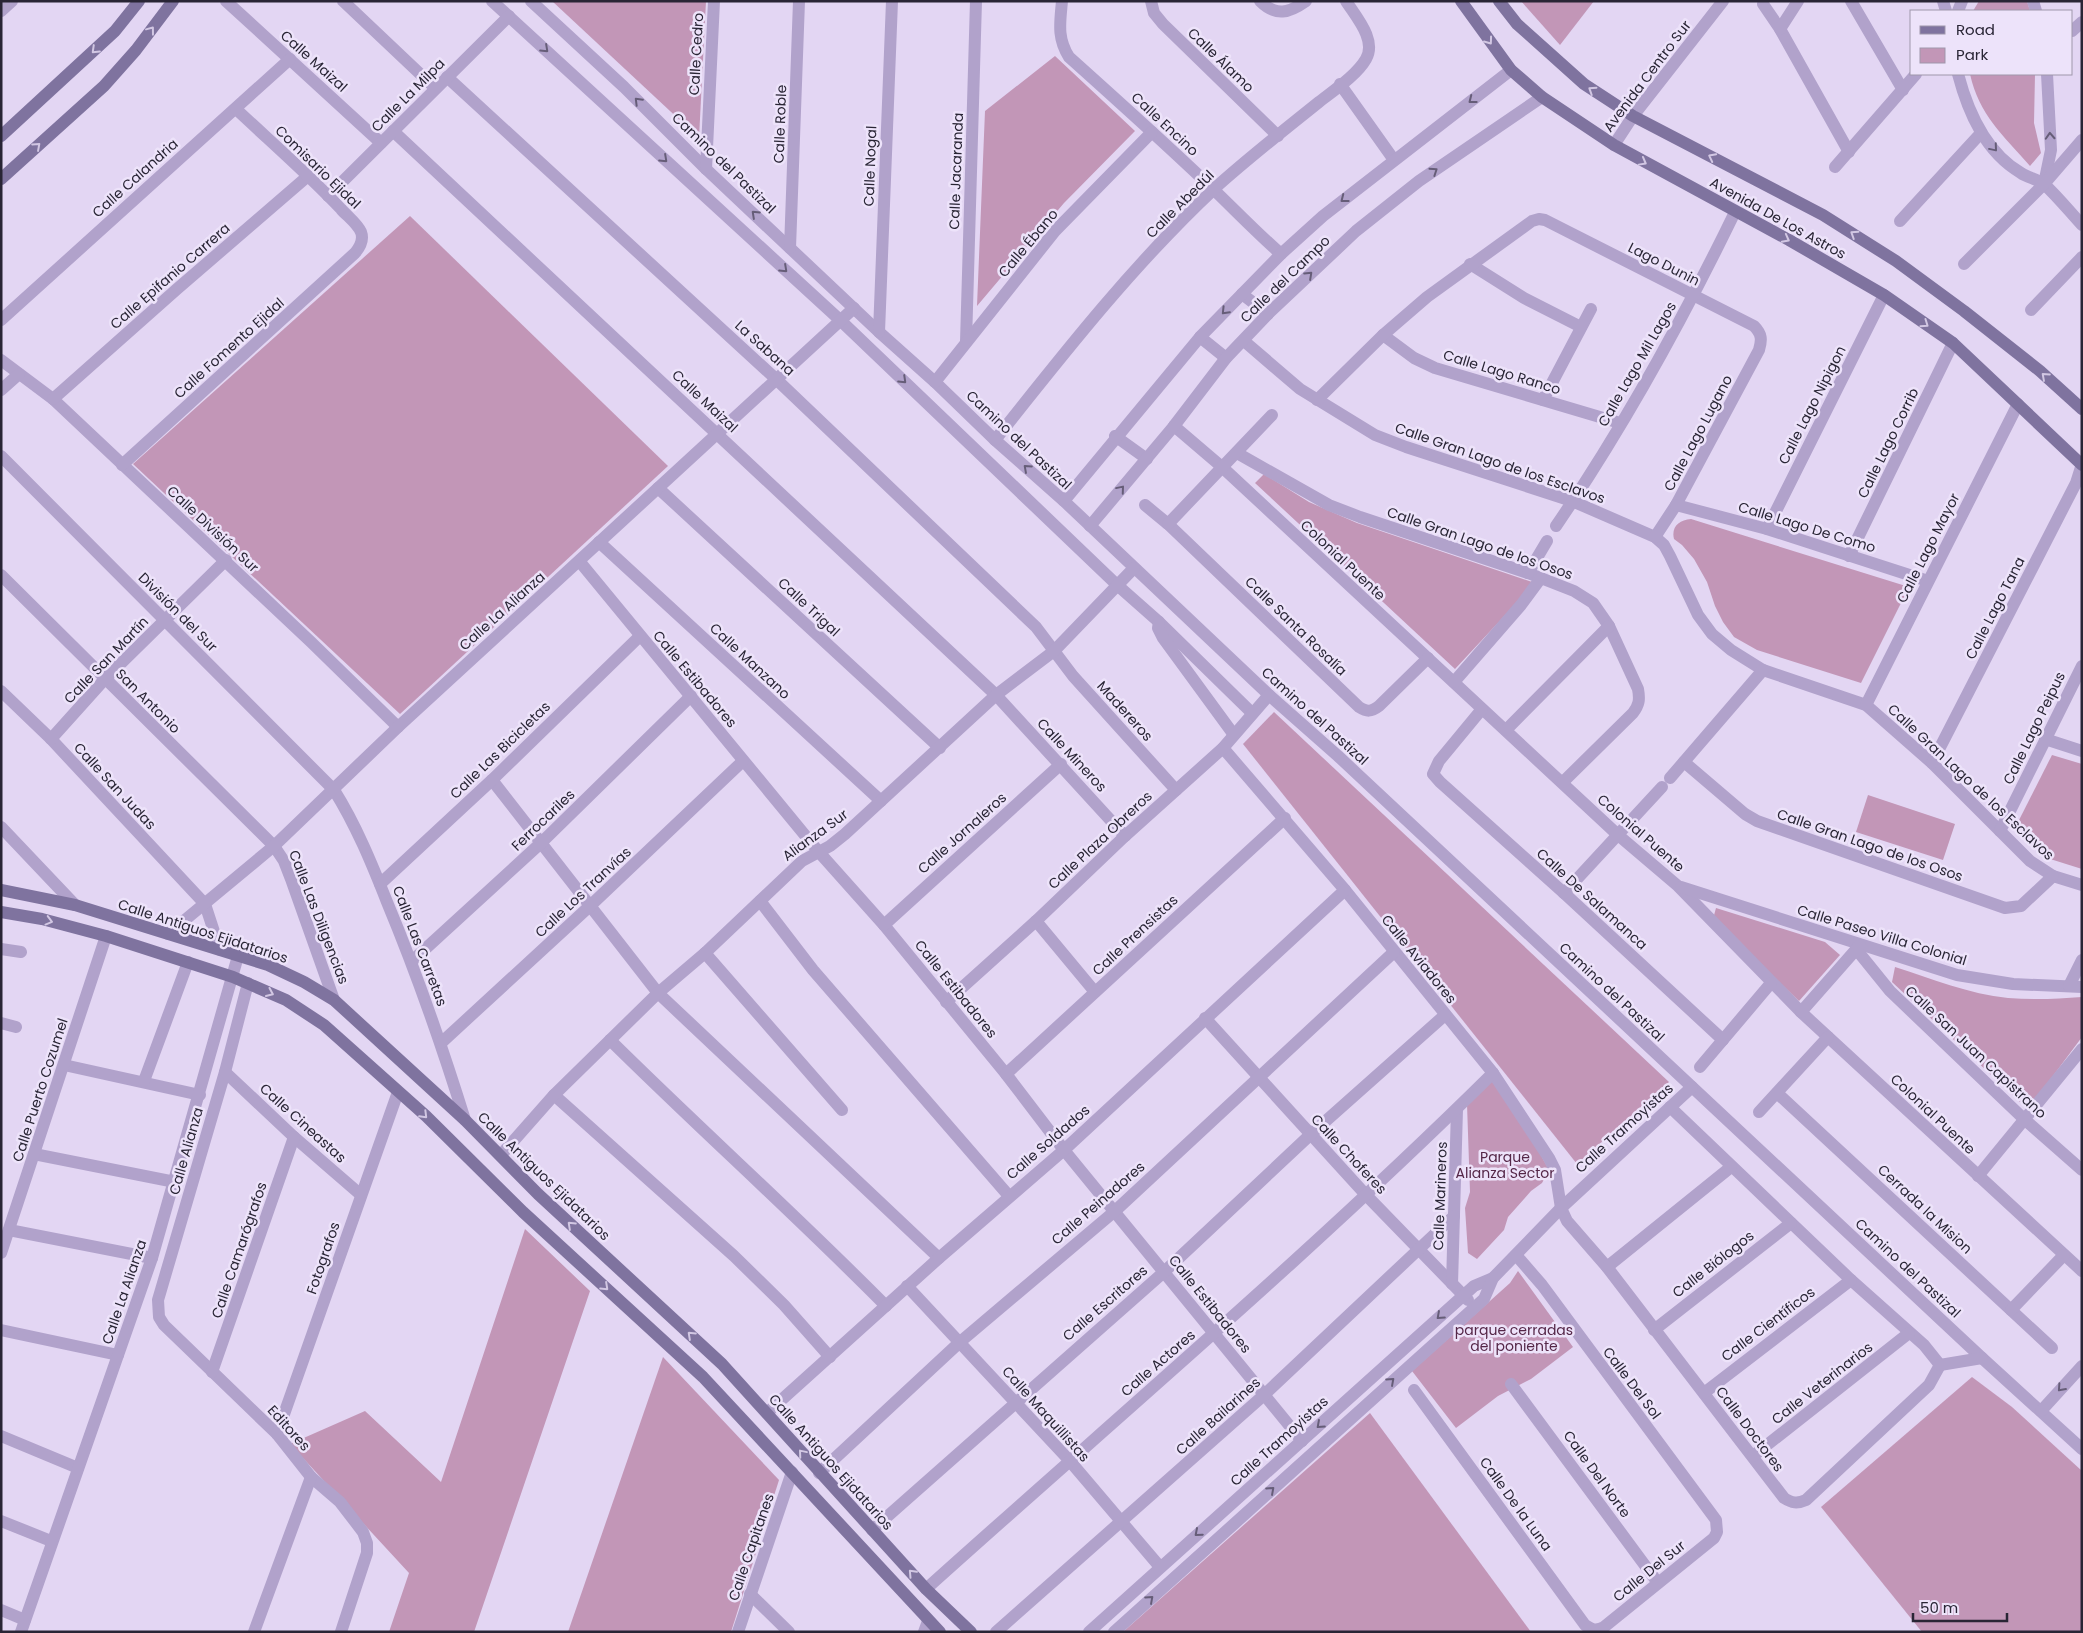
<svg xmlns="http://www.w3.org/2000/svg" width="2083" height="1633" font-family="Poppins,sans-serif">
<rect width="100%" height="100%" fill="#e3d6f3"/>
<!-- green -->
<g fill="#c296b7">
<polygon points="552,1 706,1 699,138"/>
<polygon points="1521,1 1594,1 1560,45"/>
<polygon points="1979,1 2027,1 2030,11 1973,11"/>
<polygon points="1055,56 1135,131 1064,203 977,306 985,111"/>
<path d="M1970 74H2035L2034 123 2041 153 2030 166C2003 135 1979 115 1970 74Z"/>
<polygon points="410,216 668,466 400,714 133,464"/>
<polygon points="1264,474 1309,502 1357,523 1535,583 1455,669 1255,483"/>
<path d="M1691 519 1909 587 1861 683 1757 650 1734 637 1723 622 1715 606 1707 582 1694 559 1682 545 1674 539C1671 527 1679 520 1691 519Z"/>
<polygon points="1274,712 1669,1082 1577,1164 1243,744"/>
<polygon points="2052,755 2082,764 2082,869 2047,858 2015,828"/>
<polygon points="1868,795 1955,824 1943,860 1856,832"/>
<polygon points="1716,908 1825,942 1840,955 1799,1001 1713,919"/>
<path d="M1895 967C1932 979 1969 994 2008 998 2033 1000 2057 999 2082 997V1037L2032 1104 2020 1102 1892 982Z"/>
<polygon points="1492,1081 1527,1130 1549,1170 1542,1183 1531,1191 1508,1217 1504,1230 1477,1259 1468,1253 1465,1208 1470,1192 1467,1104"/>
<polygon points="525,1229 590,1291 474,1632 389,1632 409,1573 290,1444 365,1411 441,1482"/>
<polygon points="1518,1271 1573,1347 1531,1379 1498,1396 1456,1428 1412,1371 1510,1283"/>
<polygon points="663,1357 779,1480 731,1632 568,1632"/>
<polygon points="1972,1377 2012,1407 2082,1471 2082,1632 1922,1632 1821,1507"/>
<polygon points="1370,1413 1531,1632 1123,1632"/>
</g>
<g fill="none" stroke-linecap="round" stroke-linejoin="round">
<!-- street -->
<g stroke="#b1a2cb" stroke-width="12">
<polyline points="226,1 381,143"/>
<polyline points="343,1 435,88"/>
<polyline points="492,1 840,320 1116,584 1159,622 1252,713"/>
<polyline points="531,1 624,87 706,169 879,332 935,382 995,440 1064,501 1269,695 1338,756 1982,1358 2082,1449"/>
<path d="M1062 1C1060 23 1057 38 1069 57 1117 100 1165 143 1212 188 1235 210 1257 233 1281 254"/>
<polyline points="1151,1 1154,13 1163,24 1278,136"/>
<path d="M1260 1C1276 17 1289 13 1306 1"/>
<polyline points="1851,1 1903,90"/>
<polyline points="1943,1 1946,11"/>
<polyline points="2033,1 2036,11"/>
<polyline points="1763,4 1780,29 1849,152"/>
<polyline points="1,11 12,1"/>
<polyline points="1958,11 1962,1"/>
<polyline points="1780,29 1798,1"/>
<polyline points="2072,31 2082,22"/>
<path d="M1958 74C1968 112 1985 152 2021 173 2028 178 2038 179 2045 185 2058 197 2070 212 2082 225"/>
<polyline points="447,77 777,380 1036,627 1073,676 1176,790"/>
<polyline points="1340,84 1394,160"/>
<polyline points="393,131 996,695 1125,836"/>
<polyline points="1614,145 1633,116 1723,1"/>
<polyline points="1835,167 1916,74"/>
<polyline points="706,169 714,1"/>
<polyline points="2045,179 2051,150 2047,74"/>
<polyline points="328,196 509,16"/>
<polyline points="1900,221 1981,133"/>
<polyline points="790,248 799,1"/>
<polyline points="1470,264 1524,298 1581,327"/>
<polyline points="1964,264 2044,184 2082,140"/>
<polyline points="1242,294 1268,314"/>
<polyline points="2031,310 2082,257"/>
<polyline points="1,320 290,59"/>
<polyline points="879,332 892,1"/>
<polyline points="1383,335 1414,358 1435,368 1620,423"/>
<polyline points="1200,337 1226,358"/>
<polyline points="1244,341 1300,389 1375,435 1406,447 1572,501 1655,537 1664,545 1670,556 1698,615 1712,634 1731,650 1763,670 1866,705 1932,763 2030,861 2053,876 2082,885"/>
<polyline points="966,342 976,1"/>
<polyline points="1,360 53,399 311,642 398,727"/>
<polyline points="935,382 1055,231 1152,132"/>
<polyline points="1,390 19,374"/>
<polyline points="53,399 177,289 308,176"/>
<path d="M1317 400 1383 335 1427 297 1532 221 1539 219 1545 220 1754 326C1762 334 1762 340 1759 350L1676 505 1655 537"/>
<polyline points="1543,400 1591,309"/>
<polyline points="1174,426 1222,467 1618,835 1678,886 1801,1012 2082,1271"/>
<polyline points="1115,436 1147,459"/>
<path d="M995 440C1064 353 1133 265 1214 189 1247 159 1283 131 1319 102 1333 91 1357 75 1366 59 1377 40 1356 17 1346 1"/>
<path d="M1237 453 1329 505 1360 517 1528 573 1574 591 1593 603 1609 626 1638 689C1640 700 1639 705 1633 713L1563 782"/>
<path d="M1 456 334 790C356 825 372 864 387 902 417 974 442 1046 465 1120"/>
<path d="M122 465 355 253C360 247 364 240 361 232 357 223 347 216 341 209 308 174 271 142 236 109"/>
<polyline points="658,488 940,748"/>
<polyline points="1064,501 1200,337 1281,254 1323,216 1511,70"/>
<path d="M1145 505 1168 524 1359 707C1367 712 1371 712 1379 706L1428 658"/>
<polyline points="1676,505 1767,529 1928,581"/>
<polyline points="1168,524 1272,415"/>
<polyline points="1090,526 1174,426 1226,358 1268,314 1356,231 1419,181 1542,97"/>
<path d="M1556 526C1623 428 1683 319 1735 212"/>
<polyline points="1767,529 1884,295"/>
<polyline points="599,542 881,801"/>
<polyline points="1849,556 1953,343"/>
<polyline points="580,562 818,851 884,925 1006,1074 1064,1150 1302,1441"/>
<polyline points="1528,573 1547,541"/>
<polyline points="1,575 274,846 284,861 291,879 334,1000"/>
<polyline points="1159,622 1158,628 1163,638 1234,735"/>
<polyline points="1454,682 1521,605 1541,578"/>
<polyline points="1,691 51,739 205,904 220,950"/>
<polyline points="1866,705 2018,404"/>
<polyline points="1482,709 1439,761 1433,774 1440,782 1564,893 1723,1040"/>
<polyline points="1506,730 1609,626"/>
<polyline points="51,739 104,680 226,560"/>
<polyline points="2045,739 2082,751"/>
<path d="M1223 748 1345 890 1493 1073 1549 1158 1555 1170 1561 1208 1567 1221 1607 1267 1784 1498C1792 1503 1797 1504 1806 1500L1929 1385 1940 1365"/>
<polyline points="1684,762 1745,814 1757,821 2005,908 2021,906 2053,876"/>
<polyline points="1932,763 2076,483 2082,464"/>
<polyline points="1670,778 1763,670"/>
<polyline points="492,780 658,993 939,1258"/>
<polyline points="1,827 75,905"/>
<polyline points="2000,831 2082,666"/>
<polyline points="380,884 492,780 640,636"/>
<polyline points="1681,887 1957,975 2013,984 2082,987"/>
<polyline points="1564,893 1662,787"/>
<polyline points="760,901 813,970 1009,1196"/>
<polyline points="1036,921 1095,992"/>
<polyline points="884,925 1061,764"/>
<polyline points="168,934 274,846 398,727 854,308"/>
<polyline points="1,949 21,952"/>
<polyline points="1856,949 1890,991 2024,1119 2082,1170"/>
<polyline points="705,953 842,1110"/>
<polyline points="412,961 542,842 691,696"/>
<polyline points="248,983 225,1072 158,1300 159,1317 164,1325 277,1434 311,1477 340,1502 363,1532 367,1543 367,1553 341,1632"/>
<polyline points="2069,986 2082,960"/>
<polyline points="946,1002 1036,921 1125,836 1223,748 1269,695"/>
<polyline points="1801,1012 1860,945"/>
<polyline points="1205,1018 1366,1195 1468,1300"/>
<polyline points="1,1023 16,1027"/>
<path d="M610 1040C701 1130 796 1215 886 1306"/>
<polyline points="441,1043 591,905 743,761"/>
<polyline points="64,1065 200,1095"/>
<polyline points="1700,1067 1771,983"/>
<polyline points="225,1072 294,1137 361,1195"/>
<polyline points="1006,1074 1285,818"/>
<polyline points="144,1081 188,962"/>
<polyline points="1777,1093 2052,1348"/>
<polyline points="554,1095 734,1256 784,1305 830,1357"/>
<polyline points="1670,1107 1851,1280 1924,1345 1940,1365"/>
<polyline points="1759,1112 1828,1037"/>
<polyline points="34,1154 175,1182"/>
<polyline points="501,1155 554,1095 658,993 705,953 802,861 830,846 845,834 996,695 1054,651 1134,568"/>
<polyline points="1978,1176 2082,1049"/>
<polyline points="9,1230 152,1258"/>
<polyline points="1,1253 106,936"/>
<polyline points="1607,1267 1731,1167"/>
<polyline points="1452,1284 1457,1109"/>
<polyline points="907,1286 1069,1460 1160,1567"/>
<polyline points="2011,1310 2064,1255"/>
<polyline points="1,1330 118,1355"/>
<polyline points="1654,1330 1791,1223"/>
<polyline points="1940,1365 1982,1358"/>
<polyline points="212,1372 294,1137"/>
<polyline points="1511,1384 1658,1583"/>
<path d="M1414 1390 1585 1625C1592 1630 1596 1631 1604 1627L1714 1538 1717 1532 1716 1520 1542 1285 1516 1255"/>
<polyline points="1704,1393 1851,1280"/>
<polyline points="2041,1411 2082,1366"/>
<polyline points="768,1412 939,1258 1064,1150 1345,890"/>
<polyline points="277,1434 398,1092"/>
<polyline points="1,1436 78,1468"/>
<polyline points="1753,1456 1909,1333"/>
<polyline points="819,1473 960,1342 1115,1211 1394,952"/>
<polyline points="1,1521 51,1541"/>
<polyline points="872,1530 1164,1272 1310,1135 1445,1015"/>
<path d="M926 1589C1116 1418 1311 1253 1493 1073"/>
<polyline points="750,1594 789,1632"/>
<polyline points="1,1610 25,1620"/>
<polyline points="21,1632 152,1258 238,956"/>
<polyline points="254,1632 311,1477"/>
<polyline points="738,1632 792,1472"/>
<polyline points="924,1632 928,1621"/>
<polyline points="996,1632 1264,1395 1454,1216"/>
<polyline points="1089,1632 1474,1286 1493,1278"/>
<polyline points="1114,1632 1484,1299 1493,1278 1561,1208 1692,1087"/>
</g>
<!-- secondary -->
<g stroke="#7f739f" stroke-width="12">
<polyline points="1461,1 1511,70 1542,97 1614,145 1789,240 1884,295 1953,343 2082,465"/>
<polyline points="1499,1 1517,24 1584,84 1633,116 1823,215 1896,261 1964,311 2040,371 2082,409"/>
<polyline points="1,136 115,31 139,1"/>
<polyline points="1,179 104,86 136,50 173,1"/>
<polyline points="1,890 75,905 268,965 304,982 334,1000 465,1120 538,1194 722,1364 926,1589 971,1632"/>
<polyline points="1,912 42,919 106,936 233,977 286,1000 324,1025 426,1116 523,1212 703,1377 940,1632"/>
</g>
</g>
<!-- one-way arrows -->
<defs><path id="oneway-chevron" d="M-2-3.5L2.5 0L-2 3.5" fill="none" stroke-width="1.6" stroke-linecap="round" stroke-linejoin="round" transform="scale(1.25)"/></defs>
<g stroke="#d2c7e3">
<use href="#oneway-chevron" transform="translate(151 30) rotate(-53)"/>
<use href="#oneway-chevron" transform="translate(1489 41) rotate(54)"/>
<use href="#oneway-chevron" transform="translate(95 50) rotate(136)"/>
<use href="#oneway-chevron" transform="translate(1592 90) rotate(-147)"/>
<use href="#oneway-chevron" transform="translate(37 146) rotate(-42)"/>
<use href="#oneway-chevron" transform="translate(1712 157) rotate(-153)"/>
<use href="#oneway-chevron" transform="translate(1643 162) rotate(29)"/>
<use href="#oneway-chevron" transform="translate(1854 234) rotate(-147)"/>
<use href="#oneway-chevron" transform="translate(1786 239) rotate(28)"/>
<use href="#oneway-chevron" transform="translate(1925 324) rotate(35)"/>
<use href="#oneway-chevron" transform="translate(2045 376) rotate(-138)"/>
<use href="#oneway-chevron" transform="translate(49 921) rotate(15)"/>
<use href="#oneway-chevron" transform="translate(270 993) rotate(24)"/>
<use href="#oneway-chevron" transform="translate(424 1115) rotate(45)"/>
<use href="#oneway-chevron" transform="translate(571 1225) rotate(-137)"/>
<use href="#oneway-chevron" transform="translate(605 1287) rotate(43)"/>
<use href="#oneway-chevron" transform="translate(691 1335) rotate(-137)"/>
<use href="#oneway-chevron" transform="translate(802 1453) rotate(-130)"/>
<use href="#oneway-chevron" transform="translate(912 1573) rotate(-133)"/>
</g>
<g stroke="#665d78">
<use href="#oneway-chevron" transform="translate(545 49) rotate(43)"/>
<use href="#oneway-chevron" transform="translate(1472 100) rotate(142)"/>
<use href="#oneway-chevron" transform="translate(638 101) rotate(-135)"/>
<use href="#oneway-chevron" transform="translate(2050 136) rotate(-93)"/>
<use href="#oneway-chevron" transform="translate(1994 148) rotate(50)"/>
<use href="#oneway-chevron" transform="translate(664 159) rotate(43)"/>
<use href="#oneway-chevron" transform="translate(1434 171) rotate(-34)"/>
<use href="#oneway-chevron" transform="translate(1344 199) rotate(142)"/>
<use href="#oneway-chevron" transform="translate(755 214) rotate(-137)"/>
<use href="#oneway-chevron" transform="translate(784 269) rotate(43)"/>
<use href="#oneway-chevron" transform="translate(1309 275) rotate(-43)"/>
<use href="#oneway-chevron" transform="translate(1225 311) rotate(134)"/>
<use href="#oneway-chevron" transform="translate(903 380) rotate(44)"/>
<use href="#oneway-chevron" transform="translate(1027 468) rotate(-138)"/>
<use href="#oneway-chevron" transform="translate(1121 489) rotate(-50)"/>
<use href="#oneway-chevron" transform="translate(1440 1316) rotate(138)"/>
<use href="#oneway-chevron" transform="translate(1391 1381) rotate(-42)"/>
<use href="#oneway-chevron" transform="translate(2061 1388) rotate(132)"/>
<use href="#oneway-chevron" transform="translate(1320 1425) rotate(138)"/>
<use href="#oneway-chevron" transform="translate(1271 1490) rotate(-42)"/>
<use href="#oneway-chevron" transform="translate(1198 1533) rotate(139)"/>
<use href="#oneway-chevron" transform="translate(1150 1599) rotate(-42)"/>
</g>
<g text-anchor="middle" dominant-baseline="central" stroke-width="5" stroke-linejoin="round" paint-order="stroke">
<!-- street labels -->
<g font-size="14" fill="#292535" stroke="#ede3fa">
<text transform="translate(696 54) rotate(-87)">Calle Cedro</text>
<text transform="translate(1221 60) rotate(44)">Calle Álamo</text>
<text transform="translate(314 61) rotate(42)">Calle Maizal</text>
<text transform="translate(1647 76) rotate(-53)">Avenida Centro Sur</text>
<text transform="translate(408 95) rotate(-45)">Calle La Milpa</text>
<text transform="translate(780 124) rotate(-88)">Calle Roble</text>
<text transform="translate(1165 124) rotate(43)">Calle Encino</text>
<text transform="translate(724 163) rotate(44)">Camino del Pastizal</text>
<text transform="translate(870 166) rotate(-88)">Calle Nogal</text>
<text transform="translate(318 167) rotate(44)">Comisario Ejidal</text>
<text transform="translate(956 171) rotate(-88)">Calle Jacaranda</text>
<text transform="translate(135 178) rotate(-42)">Calle Calandria</text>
<text transform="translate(1180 204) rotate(-45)">Calle Abedúl</text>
<text transform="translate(1778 218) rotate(29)">Avenida De Los Astros</text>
<text transform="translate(1028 243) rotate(-50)">Calle Ébano</text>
<text transform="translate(1664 264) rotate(27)">Lago Dunin</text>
<text transform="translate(170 276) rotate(-41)">Calle Epifanio Carrera</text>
<text transform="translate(1285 279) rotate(-44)">Calle del Campo</text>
<text transform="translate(229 348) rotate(-42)">Calle Fomento Ejidal</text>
<text transform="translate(765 348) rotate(42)">La Sabana</text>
<text transform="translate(1637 364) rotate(-60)">Calle Lago Mil Lagos</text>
<text transform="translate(1502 372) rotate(17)">Calle Lago Ranco</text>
<text transform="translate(705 401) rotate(43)">Calle Maizal</text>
<text transform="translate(1812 405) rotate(-63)">Calle Lago Nipigon</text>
<text transform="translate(1698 433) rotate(-62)">Calle Lago Lugano</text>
<text transform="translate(1019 440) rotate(43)">Camino del Pastizal</text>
<text transform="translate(1888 443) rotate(-64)">Calle Lago Corrib</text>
<text transform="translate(1500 463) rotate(19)">Calle Gran Lago de los Esclavos</text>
<text transform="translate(1807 527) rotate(17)">Calle Lago De Como</text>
<text transform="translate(213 529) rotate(43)">Calle División Sur</text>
<text transform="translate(1480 543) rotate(19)">Calle Gran Lago de los Osos</text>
<text transform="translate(1928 548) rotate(-63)">Calle Lago Mayor</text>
<text transform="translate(1343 560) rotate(43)">Colonial Puente</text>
<text transform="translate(809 607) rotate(43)">Calle Trigal</text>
<text transform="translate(1995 608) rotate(-63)">Calle Lago Tana</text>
<text transform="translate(502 611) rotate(-42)">Calle La Alianza</text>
<text transform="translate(178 612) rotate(45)">División del Sur</text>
<text transform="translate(1296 626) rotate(44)">Calle Santa Rosalía</text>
<text transform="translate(106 660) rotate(-46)">Calle San Martín</text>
<text transform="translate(750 661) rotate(43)">Calle Manzano</text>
<text transform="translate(695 679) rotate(50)">Calle Estibadores</text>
<text transform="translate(148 701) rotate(45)">San Antonio</text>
<text transform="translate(1125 711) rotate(48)">Madereros</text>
<text transform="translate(1315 716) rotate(42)">Camino del Pastizal</text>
<text transform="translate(2034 728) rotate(-64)">Calle Lago Peipus</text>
<text transform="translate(500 750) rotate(-44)">Calle Las Bicicletas</text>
<text transform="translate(1072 755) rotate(47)">Calle Mineros</text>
<text transform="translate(1971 782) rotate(43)">Calle Gran Lago de los Esclavos</text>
<text transform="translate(115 786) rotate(47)">Calle San Judas</text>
<text transform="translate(543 820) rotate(-44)">Ferrocariles</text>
<text transform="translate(962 833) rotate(-42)">Calle Jornaleros</text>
<text transform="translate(1641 833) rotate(41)">Colonial Puente</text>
<text transform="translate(815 835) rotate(-36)">Alianza Sur</text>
<text transform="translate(1100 840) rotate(-43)">Calle Plaza Obreros</text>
<text transform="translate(1870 845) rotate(19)">Calle Gran Lago de los Osos</text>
<text transform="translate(583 892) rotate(-43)">Calle Los Tranvías</text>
<text transform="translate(1592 899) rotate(42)">Calle De Salamanca</text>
<text transform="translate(319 917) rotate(69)">Calle Las Diligencias</text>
<text transform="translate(203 931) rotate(18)">Calle Antiguos Ejidatarios</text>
<text transform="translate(1135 935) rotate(-43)">Calle Prensistas</text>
<text transform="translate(1882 935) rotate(17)">Calle Paseo Villa Colonial</text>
<text transform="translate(420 946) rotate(69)">Calle Las Carretas</text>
<text transform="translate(1419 959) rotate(51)">Calle Aviadores</text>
<text transform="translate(956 989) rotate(51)">Calle Estibadores</text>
<text transform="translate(1612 992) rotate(43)">Camino del Pastizal</text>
<text transform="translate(1976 1052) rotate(43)">Calle San Juan Capistrano</text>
<text transform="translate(40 1090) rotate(-72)">Calle Puerto Cozumel</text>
<text transform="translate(1933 1114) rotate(43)">Colonial Puente</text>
<text transform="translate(303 1123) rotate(42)">Calle Cineastas</text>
<text transform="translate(1624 1128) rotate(-42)">Calle Tramoyistas</text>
<text transform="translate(1048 1142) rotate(-41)">Calle Soldados</text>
<text transform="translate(186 1151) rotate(-74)">Calle Alianza</text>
<text transform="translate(1349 1154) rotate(47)">Calle Choferes</text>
<text transform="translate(544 1176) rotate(44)">Calle Antiguos Ejidatarios</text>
<text transform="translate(1440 1196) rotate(-88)">Calle Marineros</text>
<text transform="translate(1098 1203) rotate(-41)">Calle Peinadores</text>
<text transform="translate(1925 1209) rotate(43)">Cerrada la Mision</text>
<text transform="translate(239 1250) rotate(-71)">Calle Camarógrafos</text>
<text transform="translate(323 1258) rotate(-71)">Fotografos</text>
<text transform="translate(1713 1264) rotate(-38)">Calle Biólogos</text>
<text transform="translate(1908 1268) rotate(43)">Camino del Pastizal</text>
<text transform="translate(124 1292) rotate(-71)">Calle La Alianza</text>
<text transform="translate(1105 1303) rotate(-41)">Calle Escritores</text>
<text transform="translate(1210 1304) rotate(51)">Calle Estibadores</text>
<text transform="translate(1768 1324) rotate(-37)">Calle Científicos</text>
<text transform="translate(1158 1363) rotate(-41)">Calle Actores</text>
<text transform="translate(1632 1383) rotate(53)">Calle Del Sol</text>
<text transform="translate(1822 1383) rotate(-38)">Calle Veterinarios</text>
<text transform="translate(1046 1414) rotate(48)">Calle Maquillistas</text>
<text transform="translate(1218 1416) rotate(-42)">Calle Bailarines</text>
<text transform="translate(289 1428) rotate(48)">Editores</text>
<text transform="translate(1750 1429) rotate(53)">Calle Doctores</text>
<text transform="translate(1279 1441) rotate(-42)">Calle Tramoyistas</text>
<text transform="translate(831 1462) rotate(48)">Calle Antiguos Ejidatarios</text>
<text transform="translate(1597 1474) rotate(54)">Calle Del Norte</text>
<text transform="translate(1516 1504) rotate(54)">Calle De la Luna</text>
<text transform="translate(751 1547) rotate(-71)">Calle Capitanes</text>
<text transform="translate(1649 1571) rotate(-39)">Calle Del Sur</text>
</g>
<!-- park labels -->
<g font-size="14" fill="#552748" stroke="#ede3fa">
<text x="1505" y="1157">Parque<tspan x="1505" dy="16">Alianza Sector</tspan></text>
<text x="1514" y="1330">parque cerradas<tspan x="1514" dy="16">del poniente</tspan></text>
</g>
</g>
<!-- border -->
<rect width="2083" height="1633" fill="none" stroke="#292535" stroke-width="5"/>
<!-- legend -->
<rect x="1910" y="10" width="162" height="65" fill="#ede3fa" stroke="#9f97ab"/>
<rect x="1920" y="26" width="25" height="8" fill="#7f739f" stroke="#9f97ab"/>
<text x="1956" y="35" font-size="15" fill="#292535">Road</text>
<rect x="1920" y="48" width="25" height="15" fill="#c296b7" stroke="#9f97ab"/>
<text x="1956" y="60" font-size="15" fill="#292535">Park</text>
<!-- scale -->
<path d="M1913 1613v8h94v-8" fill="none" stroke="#292535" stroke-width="2.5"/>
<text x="1920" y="1613" font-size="15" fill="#292535" stroke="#ede3fa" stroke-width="4" paint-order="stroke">50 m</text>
</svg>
